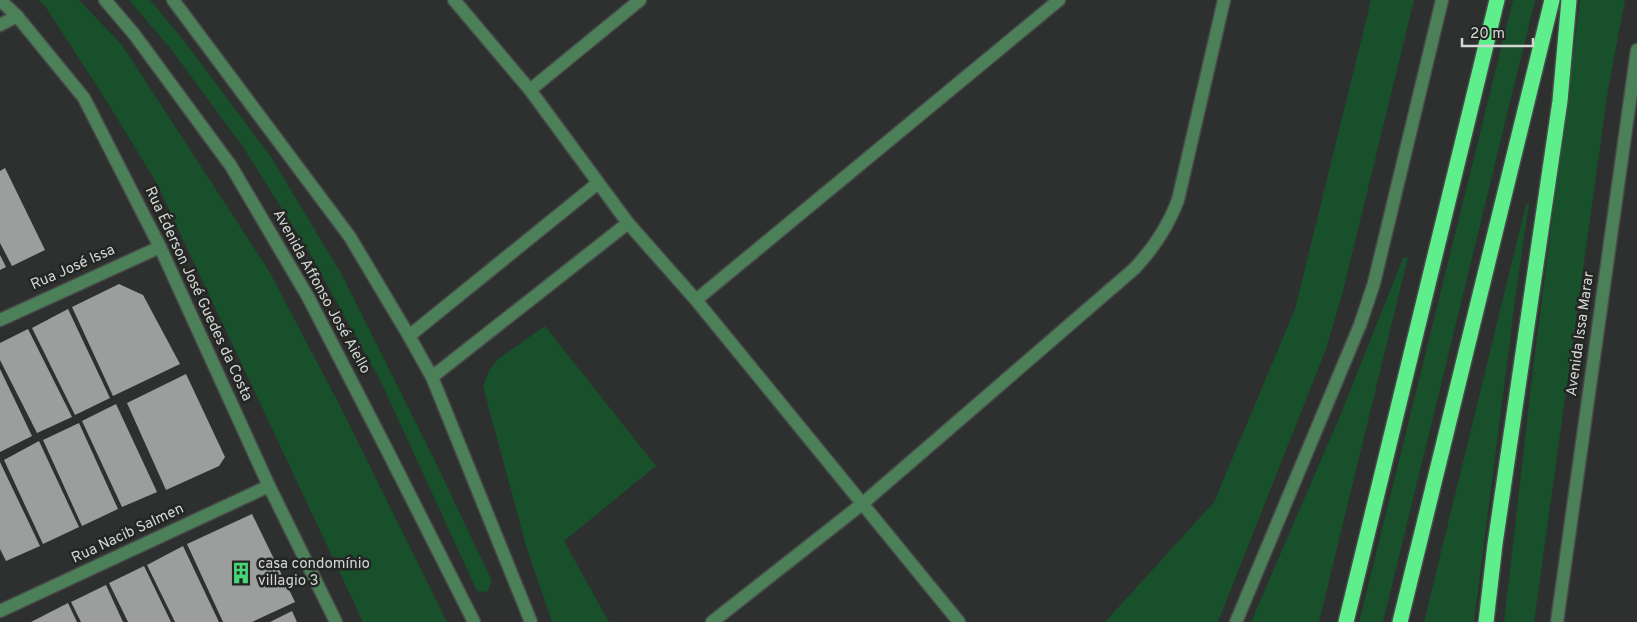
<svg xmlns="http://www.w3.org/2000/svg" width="1637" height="622" font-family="Overpass,sans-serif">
<rect width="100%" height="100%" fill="#2d302e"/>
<!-- green -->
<g fill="#17502a">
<polygon points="38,0 79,0 122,45 269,271 338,402 447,622 363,622 156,182 106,100 45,6"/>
<polygon points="129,0 150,0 185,42 271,157 342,275 436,463 492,581 487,592 477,591 381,382 308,250 243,147 171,49"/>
<polygon points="1371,0 1414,0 1342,295 1326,349 1218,622 1105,622 1214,502 1295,309"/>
<polygon points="1513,0 1535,0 1383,622 1359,622"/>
<polygon points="1580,0 1625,0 1608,90 1534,622 1504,622 1533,369"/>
<polygon points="1529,203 1516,293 1474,622 1424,622 1526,204"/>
<polygon points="1408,257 1319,622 1251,622 1340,416 1403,258"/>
<polygon points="545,326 656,466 564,541 609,622 552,622 526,546 483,386 489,371 498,359"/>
</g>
<!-- building -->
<g fill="#9b9e9c">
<polygon points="5,168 45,250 12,266 0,243 0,171"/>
<polygon points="0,255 6,267 0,270"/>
<polygon points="119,284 143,295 180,364 113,396 72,307"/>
<polygon points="68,309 110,398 75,415 32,328"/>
<polygon points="28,329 72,417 37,433 0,360 0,343"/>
<polygon points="0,369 32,436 0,452"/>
<polygon points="186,374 225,457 219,466 166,490 127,403"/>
<polygon points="116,404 157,492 122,507 82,421"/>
<polygon points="79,423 118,509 82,526 43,440"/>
<polygon points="39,441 79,527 43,544 4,460"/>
<polygon points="0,462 40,546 6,561 0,549"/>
<polygon points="252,514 295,602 252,622 223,622 187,544"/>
<polygon points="183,546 219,622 175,622 147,565"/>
<polygon points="144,566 171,622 128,622 109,583"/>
<polygon points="106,585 123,622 81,622 71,602"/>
<polygon points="68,603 77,622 31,622"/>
<polygon points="292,611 297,622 270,622"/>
</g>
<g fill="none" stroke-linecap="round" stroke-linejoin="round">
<!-- minor casing -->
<g stroke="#484b49" stroke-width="15">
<g id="minor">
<polyline points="0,0 17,16 84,98 160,247 269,486 336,622"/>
<polyline points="105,0 134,34 231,166 308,297 387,450 474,622"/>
<polyline points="173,0 350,237 409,336 432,377 531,622"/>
<polyline points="454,0 530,90 628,223 696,300 959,622"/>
<polyline points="0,25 17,16"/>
<polyline points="530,90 640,0"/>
<polyline points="696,300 1059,0"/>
<polyline points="0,320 160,247"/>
<polyline points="409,336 598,183"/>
<polyline points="432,377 628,223"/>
<polyline points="0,611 269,486"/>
<path d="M712 622 862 504 1134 269C1154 248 1168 227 1178 200L1224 0"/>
<polyline points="1236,622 1360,325 1374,283 1442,0"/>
<polyline points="1557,622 1637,50"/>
</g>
</g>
<!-- highway casing -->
<g stroke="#484b49" stroke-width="18">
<g id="highway">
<polyline points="1346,622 1497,0"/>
<polyline points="1400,622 1552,0"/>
<polyline points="1486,622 1495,544 1560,101 1569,0"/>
</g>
</g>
<!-- minor -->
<use href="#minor" stroke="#4b8058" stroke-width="12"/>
<!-- highway -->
<use href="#highway" stroke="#5eef8c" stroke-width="15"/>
</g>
<!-- icons -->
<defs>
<g id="building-bare" transform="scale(1.725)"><path d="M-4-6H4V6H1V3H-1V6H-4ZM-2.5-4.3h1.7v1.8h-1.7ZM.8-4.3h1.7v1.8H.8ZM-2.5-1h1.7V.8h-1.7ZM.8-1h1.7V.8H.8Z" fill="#48d778" stroke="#242624" stroke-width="2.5" paint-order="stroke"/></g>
</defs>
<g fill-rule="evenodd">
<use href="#building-bare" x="241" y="573"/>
</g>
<g text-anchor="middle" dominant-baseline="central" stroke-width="5" stroke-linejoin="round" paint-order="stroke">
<!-- street labels -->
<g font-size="15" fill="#d4d6d5" stroke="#242624">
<text transform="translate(73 268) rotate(-24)">Rua José Issa</text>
<text transform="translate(321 292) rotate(61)">Avenida Affonso José Aiello</text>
<text transform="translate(198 294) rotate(65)">Rua Éderson José Guedes da Costa</text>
<text transform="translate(1581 334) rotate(-82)">Avenida Issa Marar</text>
<text transform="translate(128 534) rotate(-25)">Rua Nacib Salmen</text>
</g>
<!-- poi labels -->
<g font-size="15" fill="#d4d6d5" stroke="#242624" text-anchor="start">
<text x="258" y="564">casa condomínio<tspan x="258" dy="17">villagio 3</tspan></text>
</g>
</g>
<!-- scale -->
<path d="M1462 38v8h71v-8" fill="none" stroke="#d4d6d5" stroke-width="2.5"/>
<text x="1470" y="38" font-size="15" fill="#d4d6d5" stroke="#242624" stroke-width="4" paint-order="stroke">20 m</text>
</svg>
